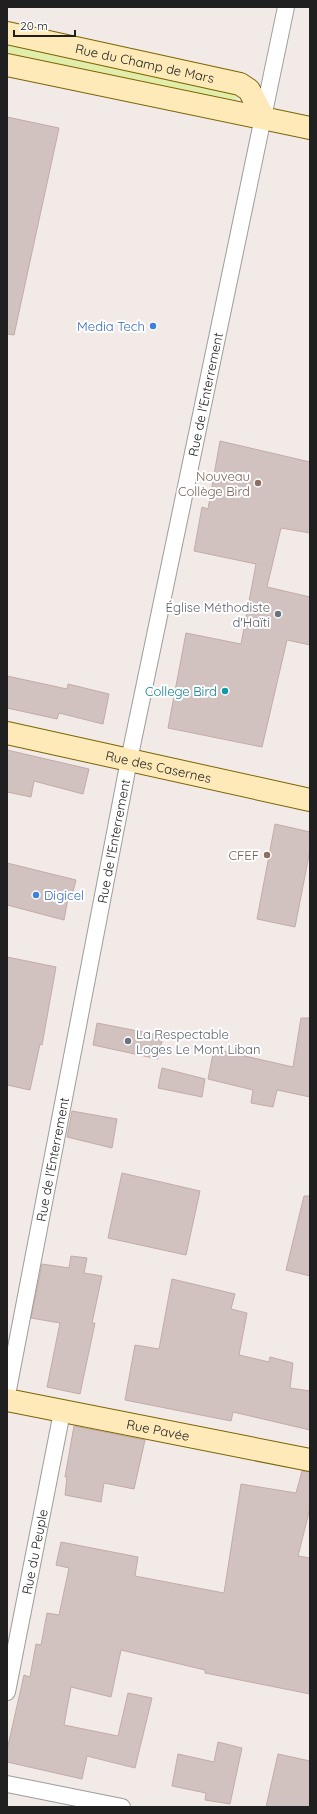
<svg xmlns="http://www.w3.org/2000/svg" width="317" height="1814" font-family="Quicksand,sans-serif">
<rect width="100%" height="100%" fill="#f1eae6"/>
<!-- grass -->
<polygon fill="#e1edaa" points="7,44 235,93 237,99 235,102 7,54"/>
<!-- building -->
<g fill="#d1c1bf" stroke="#c4aba7">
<polygon points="7,117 59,128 14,335 7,334"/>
<polygon points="220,441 310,462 310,533 281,528 267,587 310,597 310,645 287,640 262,747 168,728 186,633 241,644 256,564 194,551 202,507 208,509"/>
<polygon points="7,676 67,689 68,684 109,694 103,724 59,713 57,719 7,708"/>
<polygon points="7,750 89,769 83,794 34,781 31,797 7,792"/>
<polygon points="275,824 310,832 310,850 295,927 257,919"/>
<polygon points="7,863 76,880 71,899 68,898 64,920 7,905"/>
<polygon points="7,957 56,967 42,1045 40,1044 30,1090 7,1085"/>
<polygon points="301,1018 310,1018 310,1097 277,1090 273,1107 251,1103 253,1090 208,1079 214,1049 293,1067"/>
<polygon points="97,1023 163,1036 158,1059 93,1045"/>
<polygon points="162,1068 205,1079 202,1097 158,1088"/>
<polygon points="72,1111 117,1119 112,1148 67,1137"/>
<polygon points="122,1173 200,1191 186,1255 108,1238"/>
<polygon points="304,1196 310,1196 310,1276 286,1270"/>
<polygon points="71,1256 87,1258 84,1273 102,1276 92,1323 95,1323 80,1394 47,1387 60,1323 31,1318 42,1264 69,1268"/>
<polygon points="172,1279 235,1294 231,1309 247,1313 239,1355 269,1362 270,1357 293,1363 290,1388 310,1391 310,1430 233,1412 231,1421 125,1400 135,1345 159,1349"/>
<polygon points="74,1426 145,1440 134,1489 104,1483 101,1502 65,1495 67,1477 65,1477"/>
<polygon points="302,1471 310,1472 310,1508 298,1556 310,1558 310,1694 205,1673 205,1670 121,1650 111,1697 71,1687 64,1725 118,1736 128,1693 152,1698 135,1768 87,1756 82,1779 7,1762 7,1750 24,1675 30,1677 36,1644 41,1645 47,1613 59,1615 69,1568 56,1565 61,1542 138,1557 135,1576 224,1593 241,1484 296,1493"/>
<polygon points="218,1742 242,1748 230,1804 205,1800 206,1793 172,1786 178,1754 214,1762"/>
<polygon points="278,1754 310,1761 310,1807 266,1807"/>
</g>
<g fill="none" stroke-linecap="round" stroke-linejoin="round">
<!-- street casing -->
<g stroke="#9d9d9d" stroke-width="18">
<g id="street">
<path id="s1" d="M7 1395 129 760 286 7"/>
<path id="s2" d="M7 1692 62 1412"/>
<polyline points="7,1784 122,1807"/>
</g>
</g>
<!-- secondary casing -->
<g stroke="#7e6300" stroke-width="24">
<g id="secondary">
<path id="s3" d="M7 33 240 84 249 90 264 118"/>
<polyline points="7,65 310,128"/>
<path id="s4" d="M7 733 310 800"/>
<path id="s5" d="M7 1400 310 1460"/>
</g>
</g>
<!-- street -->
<use href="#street" stroke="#fff" stroke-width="16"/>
<!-- secondary -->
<use href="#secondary" stroke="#fdeab8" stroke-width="22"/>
</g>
<!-- markers -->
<g fill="#3f7fe0" stroke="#fff" stroke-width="1.5">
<circle cx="153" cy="326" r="4"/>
<circle cx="36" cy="895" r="4"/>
</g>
<g fill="#8d6e63" stroke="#fff" stroke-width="1.5">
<circle cx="258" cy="483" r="4"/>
<circle cx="267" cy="855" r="4"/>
</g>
<g fill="#6b7280" stroke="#fff" stroke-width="1.5">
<circle cx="278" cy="614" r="4"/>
<circle cx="128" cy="1041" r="4"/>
</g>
<circle fill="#0f9aa8" stroke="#fff" stroke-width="1.5" cx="225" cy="691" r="4"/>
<g text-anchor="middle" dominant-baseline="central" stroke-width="4" stroke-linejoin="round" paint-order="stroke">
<!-- street labels -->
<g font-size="13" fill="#202020" stroke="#fff">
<text stroke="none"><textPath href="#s3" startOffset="141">Rue du Champ de Mars</textPath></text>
<text stroke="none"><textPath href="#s1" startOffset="1020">Rue de l'Enterrement</textPath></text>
<text stroke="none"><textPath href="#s4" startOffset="155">Rue des Casernes</textPath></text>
<text stroke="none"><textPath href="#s1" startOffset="564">Rue de l'Enterrement</textPath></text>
<text stroke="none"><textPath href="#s1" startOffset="240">Rue de l'Enterrement</textPath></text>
<text stroke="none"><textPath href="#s5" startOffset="154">Rue Pavée</textPath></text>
<text stroke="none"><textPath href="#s2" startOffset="143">Rue du Peuple</textPath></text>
</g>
<!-- shop labels -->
<g font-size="13" fill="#366cbe" stroke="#fff" text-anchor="end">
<text x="145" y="326">Media Tech</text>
<text x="44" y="895" text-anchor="start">Digicel</text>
</g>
<!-- education labels -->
<g font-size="13" fill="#785e54" stroke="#fff" text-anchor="end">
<text x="250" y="476">Nouveau<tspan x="250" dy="15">Collège Bird</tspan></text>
<text x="259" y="855">CFEF</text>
</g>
<!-- worship labels -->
<g font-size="13" fill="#5b616d" stroke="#fff" text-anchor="end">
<text x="270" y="607">Église Méthodiste<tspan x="270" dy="15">d'Haïti</tspan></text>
<text x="136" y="1034" text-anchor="start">La Respectable<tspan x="136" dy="15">Loges Le Mont Liban</tspan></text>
</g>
<!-- culture labels -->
<g font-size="13" fill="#0d838f" stroke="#fff" text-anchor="end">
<text x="217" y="691">College Bird</text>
</g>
</g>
<!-- border -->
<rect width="317" height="1814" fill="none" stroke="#202020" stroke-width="16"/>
<!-- scale -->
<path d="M14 30v6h61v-6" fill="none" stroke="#202020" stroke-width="2"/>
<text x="20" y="30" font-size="12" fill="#202020" stroke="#ffffff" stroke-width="3" paint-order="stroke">20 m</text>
</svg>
